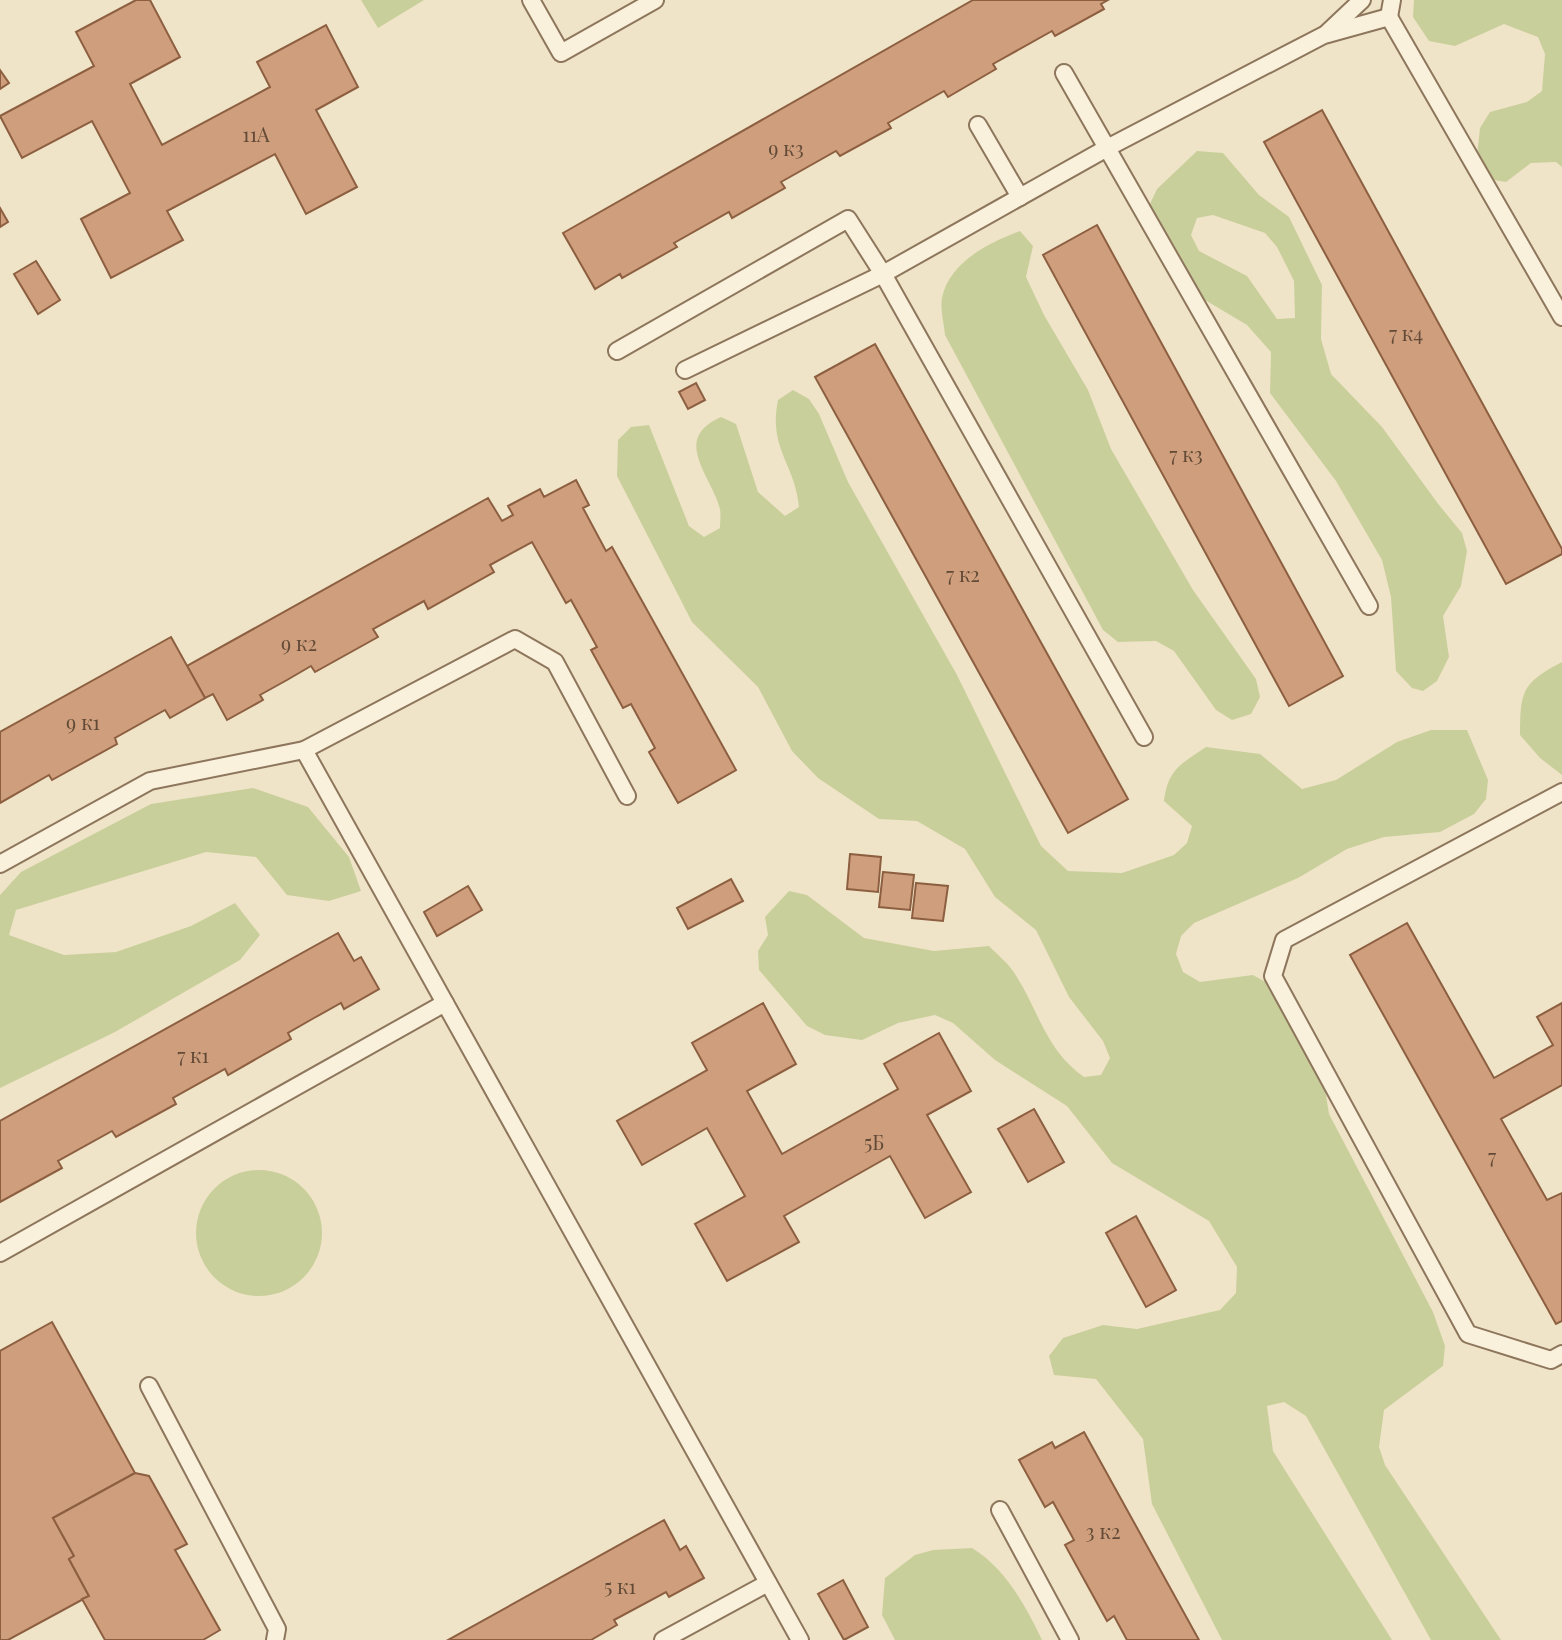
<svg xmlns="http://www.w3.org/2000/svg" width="1562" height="1640" font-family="'Playfair Display',serif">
<rect width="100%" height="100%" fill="#f0e4c8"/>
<!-- green -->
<g fill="#c9cf9b" fill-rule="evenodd">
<polygon points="361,0 424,0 378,28"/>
<polygon points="1414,0 1562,0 1562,167 1556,162 1531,163 1506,182 1488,179 1476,165 1480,128 1490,112 1527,102 1542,91 1545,54 1538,37 1504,24 1455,46 1429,41 1413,17"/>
<path d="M1197 151 1223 153 1259 195 1289 217 1322 285 1321 339 1331 374 1382 427 1439 505 1462 533 1467 551 1461 586 1443 616 1449 657 1437 681 1423 691 1412 688 1396 671 1391 597 1382 560 1336 481 1270 393 1271 352 1247 325 1205 300 1155 223 1149 206 1157 189ZM1213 215 1265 233 1277 247 1294 281 1295 318 1277 319 1247 276 1199 251 1191 235 1197 218Z"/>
<path d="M1020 231 1033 246 1026 277 1044 315 1088 390 1111 449 1193 590 1256 679 1260 697 1251 714 1232 720 1216 710 1174 651 1156 641 1118 642 1103 630 945 335C944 324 940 309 942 298 949 262 990 242 1020 231Z"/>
<path d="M793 390 809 399 819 414 848 482 957 675 1041 846 1068 871 1122 873 1174 855 1187 843 1192 826 1164 801C1168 769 1181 764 1206 747L1260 754 1302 789 1336 780 1397 742 1431 730H1467L1488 780 1486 799 1474 814 1440 832 1384 837 1347 849 1298 878 1194 923 1181 936 1176 954 1183 972 1200 982 1253 975 1269 984 1323 1077 1329 1114 1433 1312 1445 1346 1443 1366 1384 1410 1379 1447 1385 1465 1501 1640H1431L1306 1416 1284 1402 1267 1406 1273 1451 1392 1640H1222L1152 1504 1143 1439 1096 1379 1054 1375 1049 1356 1063 1338 1103 1325 1137 1329 1220 1310 1236 1293 1237 1267 1209 1221 1112 1163 1067 1106 995 1060 953 1023 935 1015 898 1023 862 1040 825 1035 807 1026 759 970 758 951 768 935 765 917 789 891 807 895 864 938 934 951 989 946C998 955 1009 964 1015 974 1039 1011 1045 1049 1084 1077L1101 1075 1110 1058 1103 1041 1069 997 1036 930 995 897 965 849 917 821 879 819 818 778 792 751 758 687 692 622 617 476 618 440 631 427 649 425 689 526 704 537 720 528C720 522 721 515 720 509 711 475 671 439 721 417L736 424 758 492 785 516 799 507C795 463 768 449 778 400Z"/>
<path d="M1562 662V775L1540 758 1520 735C1520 691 1522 683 1562 662Z"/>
<polygon points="253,788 308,807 349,857 361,891 329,901 287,895 256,857 206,852 16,910 9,935 64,955 116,952 191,926 235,903 260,935 240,960 115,1032 0,1088 0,895 21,872 151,804"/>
<circle cx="259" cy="1233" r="63"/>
<path d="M972 1548C1006 1569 1025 1605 1042 1640H895L882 1615 885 1578 915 1555 933 1550Z"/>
</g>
<!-- building -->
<g fill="#cf9f7d" stroke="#8d5f41" stroke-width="2">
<polygon points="136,0 150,0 180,57 130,84 162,145 270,87 257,62 326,25 358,87 316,110 357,187 306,214 275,154 167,211 183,240 111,278 81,219 130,193 92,121 22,158 0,116 94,66 76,32"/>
<polygon points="973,0 1108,0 1101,4 1104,9 1055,36 1052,31 993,64 996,69 948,97 944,91 888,123 891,128 840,156 836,151 781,182 785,188 732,218 729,212 674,243 677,247 622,278 620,274 595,289 563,233"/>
<polygon points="0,70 9,83 0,89"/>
<polygon points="1322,110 1562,549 1562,554 1506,584 1264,142"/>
<polygon points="0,208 8,222 0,227"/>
<polygon points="1097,225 1343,676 1289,706 1043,255"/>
<polygon points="36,261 60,300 38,314 14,274"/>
<polygon points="875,344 1128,799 1068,833 815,377"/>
<polygon points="696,383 705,400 688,409 679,392"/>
<polygon points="576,480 589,505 583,508 606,551 612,547 736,770 678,803 649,752 655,748 631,704 623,708 591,650 597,647 571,600 566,603 532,542 490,565 494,572 428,609 424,601 373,629 378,637 315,672 311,666 287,680 260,695 263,700 227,720 213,694 205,698 187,666 488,498 502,521 513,515 508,506 540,489 544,497"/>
<polygon points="171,637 205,698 170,718 165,710 115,738 117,744 52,780 49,775 0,803 0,732"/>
<polygon points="850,854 881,857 878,892 847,889"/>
<polygon points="883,872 914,875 910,910 879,907"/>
<polygon points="731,879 743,901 688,929 677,908"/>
<polygon points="916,883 948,886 943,921 912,918"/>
<polygon points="468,886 482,910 437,936 424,912"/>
<polygon points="1407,923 1494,1078 1553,1045 1537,1017 1562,1003 1562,1085 1501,1119 1547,1200 1562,1193 1562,1321 1556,1324 1350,955"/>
<polygon points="338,933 354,961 361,957 379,989 344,1009 341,1003 314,1018 288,1033 291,1039 228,1075 225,1069 173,1098 176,1104 116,1137 112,1131 58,1161 62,1168 0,1202 0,1121"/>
<polygon points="763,1003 796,1064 747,1091 782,1154 898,1089 884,1064 939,1033 971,1091 927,1115 971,1192 925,1218 890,1156 784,1216 799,1242 727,1281 695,1224 745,1196 707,1128 642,1165 617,1121 707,1070 692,1043"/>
<polygon points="1034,1109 1064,1162 1028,1182 998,1129"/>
<polygon points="1136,1216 1176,1290 1146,1307 1106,1233"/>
<polygon points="52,1322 135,1473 53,1518 74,1556 69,1559 89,1596 8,1640 0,1640 0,1351"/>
<polygon points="1084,1432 1199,1640 1127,1640 1114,1616 1107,1621 1065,1545 1074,1540 1053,1502 1045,1507 1019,1460 1052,1442 1055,1448"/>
<polygon points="135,1473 149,1476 187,1544 175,1550 220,1630 203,1640 105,1640 82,1599 89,1596 69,1559 74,1556 53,1518"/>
<polygon points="664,1520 680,1550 686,1546 704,1578 669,1597 666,1592 614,1620 617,1625 591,1640 448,1640"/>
<polygon points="843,1580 868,1627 844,1640 818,1594"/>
</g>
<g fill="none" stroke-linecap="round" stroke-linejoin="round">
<!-- service casing -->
<g stroke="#8d765c" stroke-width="20">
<g id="service">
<polyline points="531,0 561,53 655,0"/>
<polyline points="1389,17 1392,0"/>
<polyline points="1328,32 1362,0"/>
<polyline points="1064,73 1369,606"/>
<polyline points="978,125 1020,197"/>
<polyline points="617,351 848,219 883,274 1144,737"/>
<polyline points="685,370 883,274 1107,148 1324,35 1389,17 1562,317"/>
<polyline points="304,750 800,1640"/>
<polyline points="1562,792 1284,940 1273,976 1468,1334 1551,1360 1562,1354"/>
<polyline points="0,864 150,781 304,750 515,639 555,662 627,796"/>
<polyline points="0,1253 445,1003"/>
<polyline points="149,1386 277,1629 275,1640"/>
<polyline points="1000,1510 1070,1640"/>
<polyline points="663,1640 768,1583"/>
</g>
</g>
<!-- service -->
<use href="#service" stroke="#faf1dc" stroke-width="16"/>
</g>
<g text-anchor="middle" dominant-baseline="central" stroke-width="6" stroke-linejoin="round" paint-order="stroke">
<!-- number labels -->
<g font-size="20" fill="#624a37">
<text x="256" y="133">11А</text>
<text x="786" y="147">9 к3</text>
<text x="1406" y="332">7 к4</text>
<text x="1186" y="453">7 к3</text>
<text x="963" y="573">7 к2</text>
<text x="299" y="642">9 к2</text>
<text x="83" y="721">9 к1</text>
<text x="193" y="1054">7 к1</text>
<text x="874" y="1141">5Б</text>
<text x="1492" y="1155">7</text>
<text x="1103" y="1530">3 к2</text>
<text x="620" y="1585">5 к1</text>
</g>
</g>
</svg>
